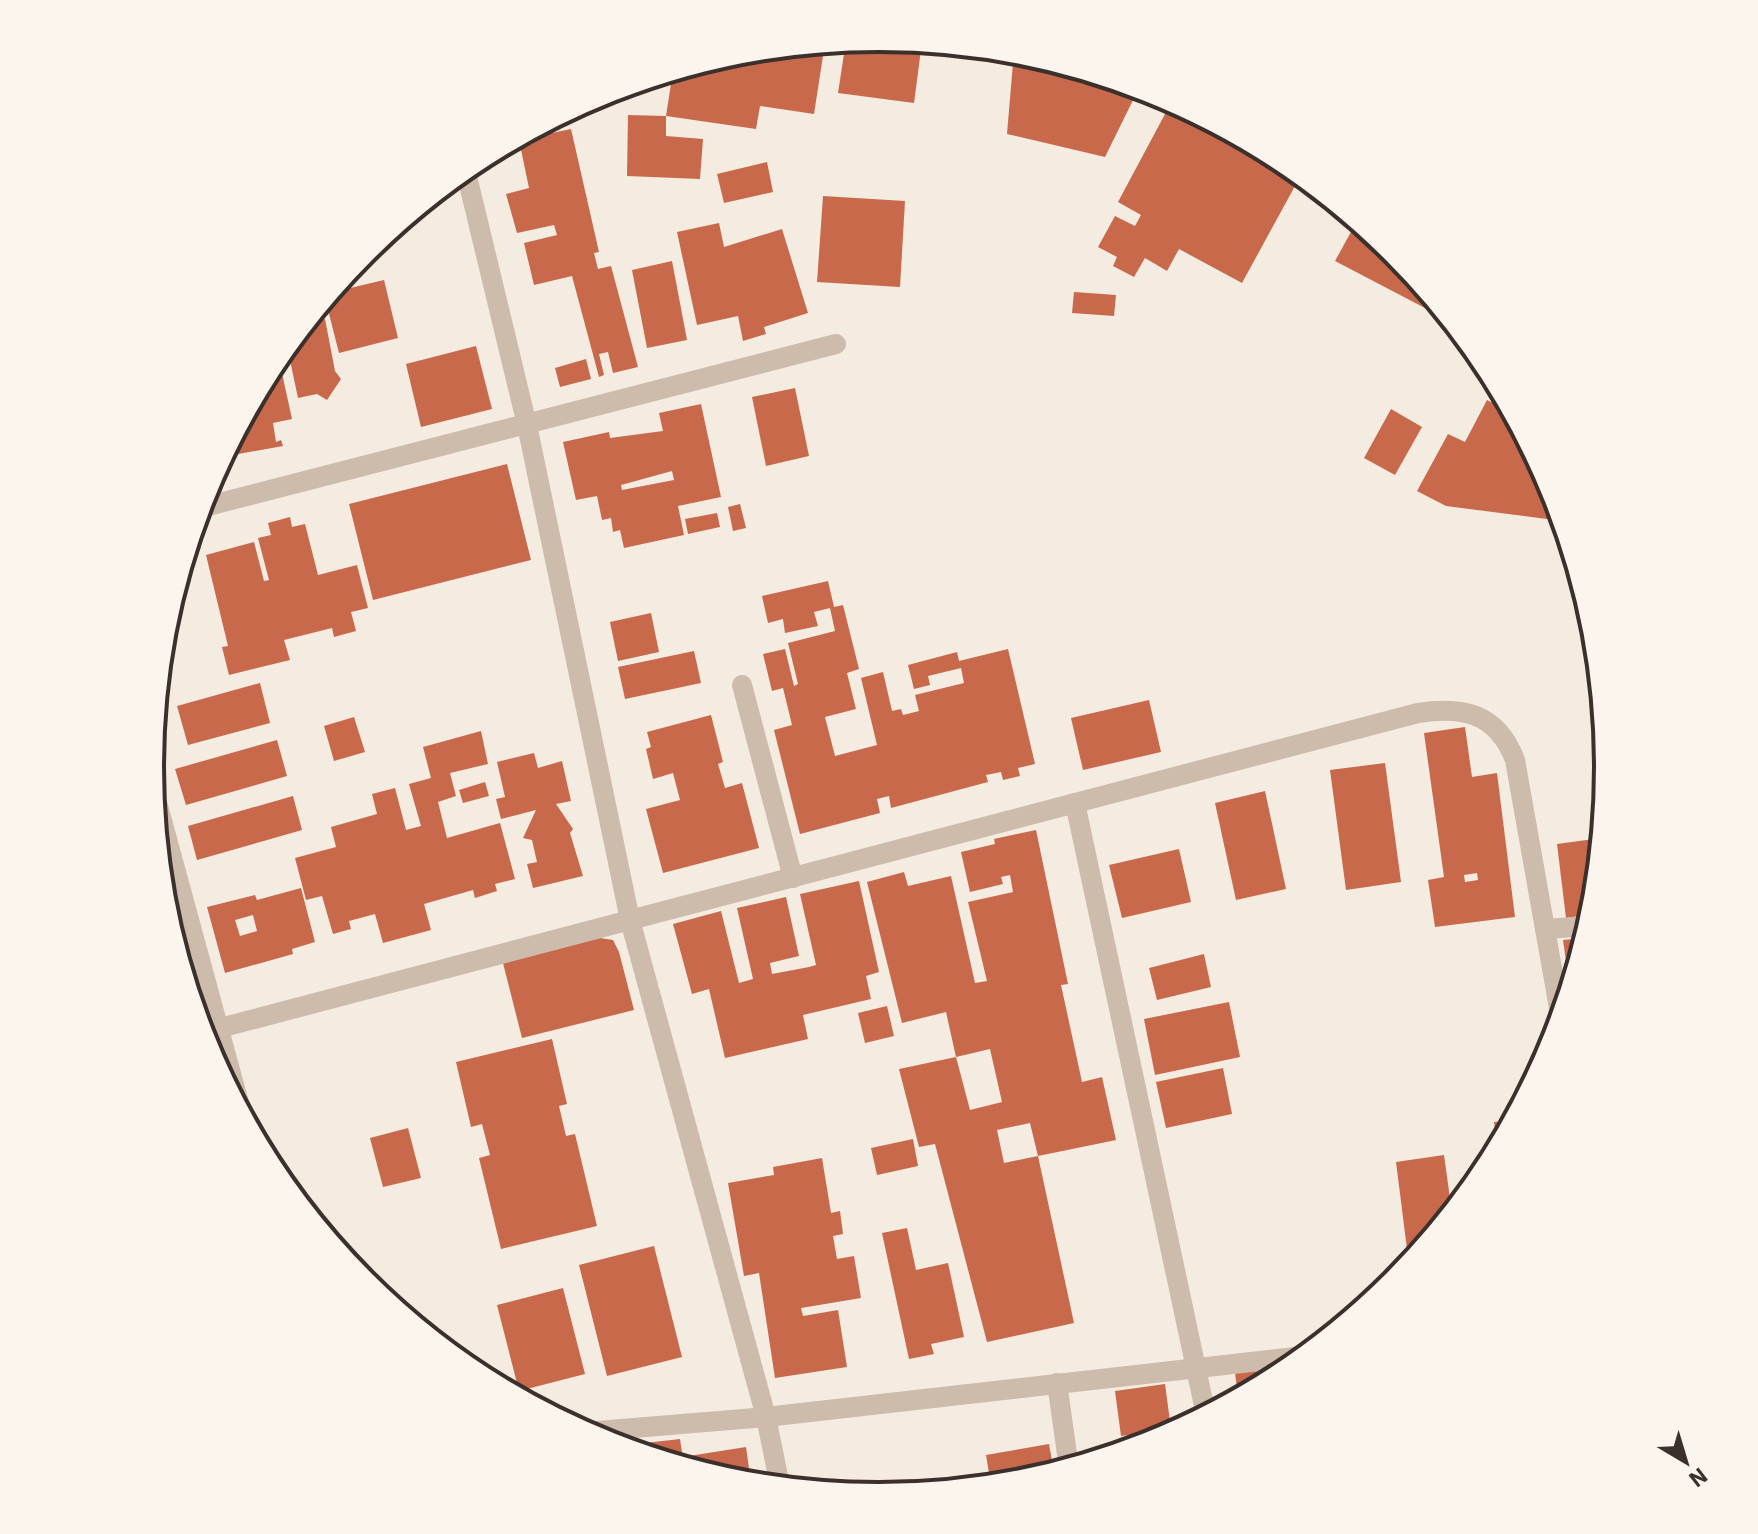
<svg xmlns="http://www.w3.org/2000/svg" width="1758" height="1534" font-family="'IBM Plex Sans',sans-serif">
<rect width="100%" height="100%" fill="#f4ebe1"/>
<!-- building -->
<g fill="#c8694b" fill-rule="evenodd">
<polygon points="879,38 922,42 914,103 838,93 846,41"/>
<polygon points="825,43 814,114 760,106 756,129 666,116 673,71 737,52"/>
<polygon points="1014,51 1139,88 1105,157 1007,134"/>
<polygon points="1172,101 1284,161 1301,175 1242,283 1179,249 1167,271 1145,258 1134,277 1113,266 1117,257 1098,247 1115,216 1135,226 1141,215 1118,202"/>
<polygon points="573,108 575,121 534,130 534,129"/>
<polygon points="628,115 666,116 666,136 703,139 700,179 627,176"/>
<polygon points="571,129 599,252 594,253 598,269 611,266 638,367 613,373 608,352 599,354 604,375 599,377 572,276 534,285 524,243 557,235 554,225 517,233 506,194 529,188 519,140"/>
<polygon points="767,162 773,192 724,203 717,174"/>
<polygon points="823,196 905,201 900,287 817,282"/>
<polygon points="1357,221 1395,252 1448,316 1446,319 1335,261"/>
<polygon points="719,223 724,247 782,229 808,313 764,327 766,334 743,341 738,316 697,325 677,232"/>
<polygon points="672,261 687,340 647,348 632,270"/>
<polygon points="384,280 398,338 339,353 325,298 329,293"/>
<polygon points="1074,292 1116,295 1114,316 1072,313"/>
<polygon points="325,319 335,371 341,379 327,400 317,394 298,398 287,346 299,343 304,324"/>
<polygon points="476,346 492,409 421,427 406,364"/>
<polygon points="278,355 292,419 273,423 276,442 281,440 283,446 233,455 230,442"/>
<polygon points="586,359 591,379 560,387 555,368"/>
<polygon points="795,388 809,456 766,466 752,397"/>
<polygon points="1504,397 1553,488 1562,521 1446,506 1417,491 1448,434 1465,442 1487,400 1499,406"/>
<path d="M701 404 721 497 678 506 684 535 624 548 620 530 613 532 611 518 602 520 597 496 576 500 563 442 609 432 610 438 663 431 659 413ZM672 471 674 480 622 490 621 485Z"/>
<polygon points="1391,409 1422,427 1395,475 1364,458"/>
<polygon points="507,464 531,560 373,600 349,504"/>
<polygon points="740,504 746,528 733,531 728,507"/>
<polygon points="717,513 720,527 688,534 685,519"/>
<polygon points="290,517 292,527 305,524 318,575 357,565 368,608 351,612 356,631 334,637 332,628 284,640 290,660 229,675 222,647 228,646 206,555 254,542 264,581 269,580 258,538 271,535 268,523"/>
<polygon points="828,581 834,607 843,605 859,669 847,673 856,709 825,717 835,756 877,745 861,678 883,672 892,711 901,709 903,715 919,711 915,695 964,683 961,668 928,676 930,685 914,689 908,665 957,652 959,661 1008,649 1035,764 1018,768 1020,776 1003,780 1001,772 986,775 988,782 891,808 889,796 877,799 880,813 800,834 774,730 792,725 783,688 772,691 763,654 785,649 794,686 798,684 788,643 835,631 830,608 814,612 818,626 785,633 783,619 768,623 762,596"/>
<polygon points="651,613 659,652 618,661 610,622"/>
<polygon points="694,651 701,683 625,699 618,667"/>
<polygon points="260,683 270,723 188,745 177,706"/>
<polygon points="1149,700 1161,752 1083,770 1071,718"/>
<polygon points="711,715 723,762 718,764 725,788 742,783 759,848 663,873 646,809 680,800 673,773 653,779 646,749 651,747 647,732"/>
<polygon points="354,717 365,752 334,761 324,726"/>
<path d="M1465 727 1472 777 1497 773 1515 917 1435 927 1428 880 1444 877 1424 733ZM1477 873 1478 880 1465 882 1464 875Z"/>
<polygon points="481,731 488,764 450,773 456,796 438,802 447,838 500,823 515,879 495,884 497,891 475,898 473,890 424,904 431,930 383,943 375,914 349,921 351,929 333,934 322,896 306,900 295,858 336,847 331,827 377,814 372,794 395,788 406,830 421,826 409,784 431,778 423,747"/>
<polygon points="277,740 287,776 186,805 175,769"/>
<polygon points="534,753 538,768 562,761 571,801 556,804 573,829 570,833 583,876 533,888 527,864 537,862 532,840 523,838 536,810 501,819 496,799 505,797 497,762"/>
<polygon points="1385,763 1401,882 1346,890 1330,770"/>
<polygon points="485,782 489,796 463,803 459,790"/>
<polygon points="1265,791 1286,889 1236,900 1215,803"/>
<polygon points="293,796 302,830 197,860 188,826"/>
<polygon points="1036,830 1068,984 1061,985 1082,1082 1102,1077 1116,1140 1038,1156 1030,1123 997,1130 1004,1163 1038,1156 1074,1323 987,1342 935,1144 919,1147 899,1069 956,1057 970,1110 1002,1102 990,1049 956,1057 946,1012 902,1023 867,882 904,872 908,886 951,876 975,983 987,981 968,902 1013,892 1010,875 1001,877 1003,884 970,892 961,852 995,844 994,839"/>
<polygon points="1594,839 1598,868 1592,914 1566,918 1557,844"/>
<polygon points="1179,849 1191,902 1122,918 1109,865"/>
<polygon points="859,881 879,972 866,976 871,999 803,1015 808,1039 725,1058 709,989 692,994 673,924 721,911 739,983 753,979 737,908 786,897 799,956 770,963 772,974 809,967 816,965 800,894"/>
<path d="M301 888 315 942 292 949 293 954 225 973 207 907 255 895 257 900ZM253 915 257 931 240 936 235 920Z"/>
<polygon points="600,938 613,940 619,952 634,1010 522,1038 503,963"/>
<polygon points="1585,938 1572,983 1570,989 1563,940"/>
<polygon points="1204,954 1211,987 1157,1000 1149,968"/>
<polygon points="1229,1002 1240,1057 1155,1075 1144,1019"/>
<polygon points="887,1006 894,1036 865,1043 858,1013"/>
<polygon points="552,1039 567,1104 559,1106 566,1136 575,1134 597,1226 501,1249 479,1158 490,1155 482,1124 471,1127 456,1062"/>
<polygon points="1223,1068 1232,1114 1166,1128 1156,1082"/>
<polygon points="1513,1120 1498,1149 1494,1122"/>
<polygon points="408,1128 421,1178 383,1187 370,1138"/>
<polygon points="913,1139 918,1166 877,1175 871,1148"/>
<polygon points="1444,1155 1452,1213 1409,1265 1396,1162"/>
<polygon points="822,1158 831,1213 840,1211 843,1234 833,1236 837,1259 854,1256 861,1298 801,1308 803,1316 838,1310 847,1367 775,1378 759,1273 744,1276 728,1183 774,1175 773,1167"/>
<polygon points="907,1228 916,1270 948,1263 964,1337 931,1344 934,1354 909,1359 882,1233"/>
<polygon points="654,1246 682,1357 607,1376 579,1265"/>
<polygon points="563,1288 585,1374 519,1391 497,1305"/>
<polygon points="1274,1367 1276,1378 1238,1398 1235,1372"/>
<polygon points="1165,1384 1171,1429 1121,1436 1115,1391"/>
<polygon points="680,1439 684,1466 619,1446"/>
<polygon points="1049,1444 1054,1472 1021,1482 991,1485 986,1455"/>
<polygon points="1134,1446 1135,1448 1104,1457 1103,1451"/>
<polygon points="746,1447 751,1483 691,1468 689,1456"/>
</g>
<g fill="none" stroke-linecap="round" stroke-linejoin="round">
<!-- minor -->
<g stroke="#cdbbac" stroke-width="20">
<path d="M465 168 527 425 630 920 1418 713C1463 706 1497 713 1515 760L1561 1019"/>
<polyline points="200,508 836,344"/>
<polyline points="742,685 793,878"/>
<polyline points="152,784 242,1114"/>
<polyline points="1075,803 1206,1415"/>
<polyline points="1545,929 1589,926"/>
<polyline points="201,1033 630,920 766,1417 780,1486"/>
<polyline points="1057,1383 1069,1468"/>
<polyline points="585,1432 766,1417 1304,1356"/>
</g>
</g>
<!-- crop -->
<path d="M0 0H1758V1534H0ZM164 767a715 715 0 1 1 1430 0a715 715 0 1 1-1430 0Z" fill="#fbf5ee" fill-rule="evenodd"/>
<path fill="none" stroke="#3b302b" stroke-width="4" d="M164 767a715 715 0 1 1 1430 0a715 715 0 1 1-1430 0Z"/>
<!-- north arrow -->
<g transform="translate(1686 1462) rotate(142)" stroke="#fbf5ee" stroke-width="6" paint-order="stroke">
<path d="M0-6L14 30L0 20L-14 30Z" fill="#3b302b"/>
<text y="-12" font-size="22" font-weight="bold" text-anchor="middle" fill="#3b302b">N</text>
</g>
</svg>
